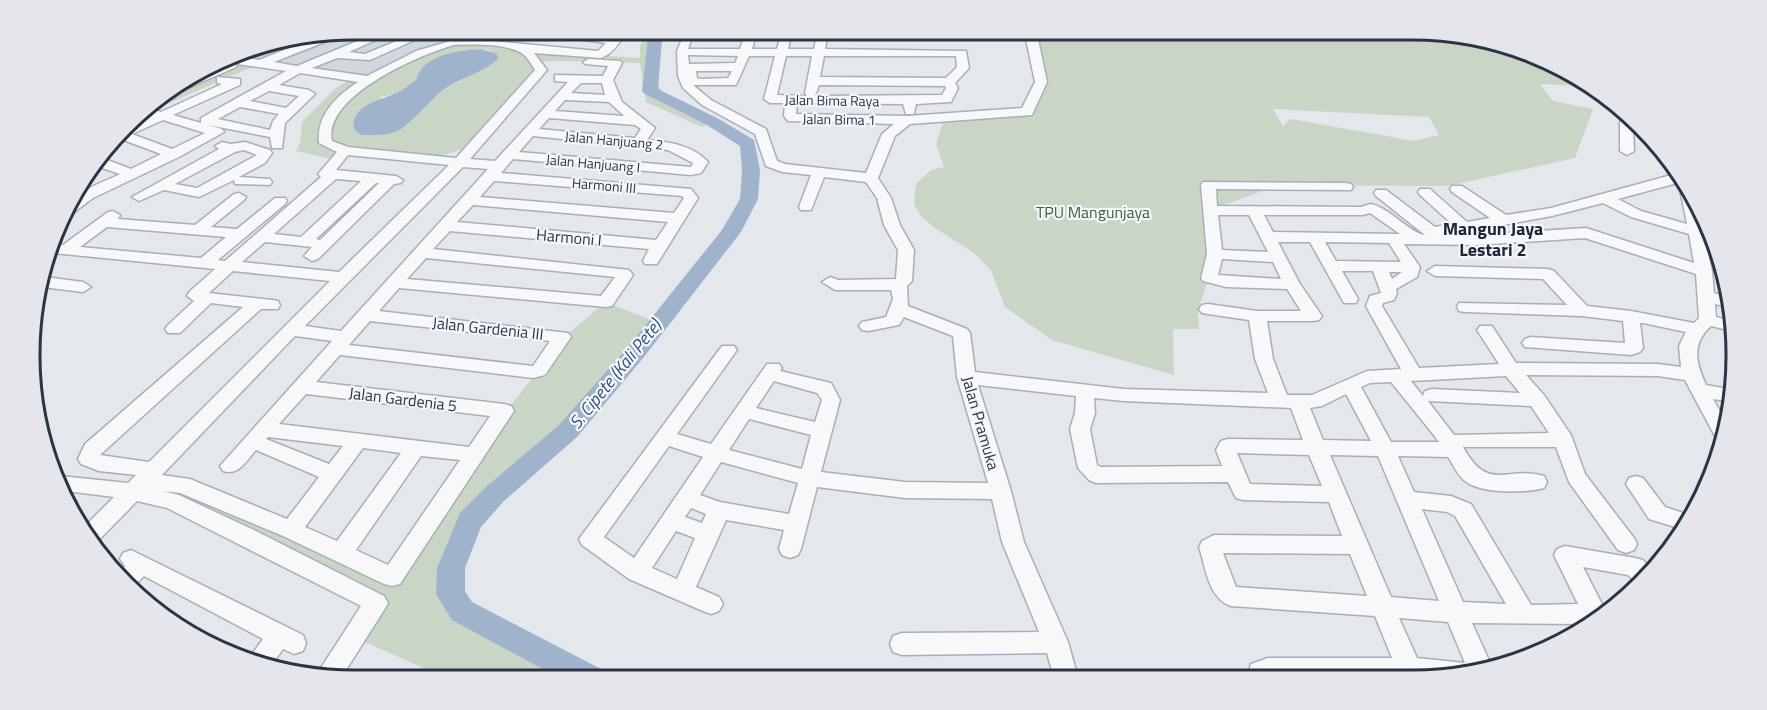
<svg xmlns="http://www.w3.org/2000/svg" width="1767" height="710" font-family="'Titillium Web',sans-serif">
<rect width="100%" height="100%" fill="#e4e7ec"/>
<!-- built -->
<polygon fill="#d2d6de" points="355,30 467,30 442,46 368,80 230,59 250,47 271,44 300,48 341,32"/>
<!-- green -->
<g fill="#c9d6c5" fill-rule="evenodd">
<path d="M649 30H668L658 53 657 84 665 94 720 120 702 127 646 102 640 63 565 61 537 62 541 70 473 147 428 159 345 151 336 160 296 151 300 143 302 122 336 88 353 78 368 80 424 52 465 42 591 55 640 58V46ZM480 49 491 51 475 72 445 89 420 110 408 124 380 97 395 94 416 80C423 54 458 51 480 49Z"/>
<path d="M1038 30H1412L1505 45 1510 50 1523 51 1584 86 1540 84 1553 101 1593 109 1575 158 1448 186 1279 185 1210 210 1209 278 1198 309 1199 329H1173L1174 375 1052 340 1005 307 991 270 974 253 935 228 921 216 914 204 916 184 931 170 944 167 936 144 945 116 1029 111 1041 82 1033 48ZM1273 109 1429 117 1439 135 1414 141 1291 119 1283 126Z"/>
<polygon points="230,59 261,63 135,118 141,110"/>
<polygon points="606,302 659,323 568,431 505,485 470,520 451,568 450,594 462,611 594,679 428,680 430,671 354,637 375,603 172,501 145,481 183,485 392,576 505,413 564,337"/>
</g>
<!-- water -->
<path fill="#9fb4cc" d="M480 49 497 54 498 59C484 72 462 77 446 88 431 98 410 126 397 131 386 136 373 135 361 135L354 129C350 105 380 101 396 93 403 90 410 84 416 80 423 54 457 51 480 49Z"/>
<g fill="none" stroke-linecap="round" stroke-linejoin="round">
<!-- river -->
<polygon fill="#9fb4cc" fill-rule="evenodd" points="654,30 668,30 662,38 658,89 719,119 754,140 760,170 758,199 741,232 644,357 577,437 504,501 481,527 465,568 465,591 472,602 601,669 606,679 561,679 452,620 436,594 437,568 460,513 486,487 559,425 628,347 722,230 740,199 742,170 740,146 707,125 645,94 642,91 648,38"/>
<!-- minor casing -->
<g stroke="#a9aeb7" stroke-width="3">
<g id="minor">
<path d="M384 30H398L349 52 365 54 423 30H437L370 60 337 58 312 68 367 76 416 51 461 38 598 51 606 43 532 33 527 30H557L612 37 617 30H627C621 41 613 54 601 58L534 53 547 70 470 159 495 161 568 82 555 81V75L603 76 608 66 585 64 583 62 589 59 620 61 622 63 613 80 622 102 655 128 647 140C669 142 693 145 708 162L701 173 691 175 513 159 501 173 691 189 698 198 657 264H645L643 261 649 249 450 231 433 249 629 270 633 275 612 306 606 307 399 288 379 311 568 333 571 337 545 375 533 378 340 355 316 382 504 404 511 406 514 411 400 584 392 586 384 584 283 536 180 493 163 491 179 495 258 532 384 596 388 603 384 610 341 678 317 674 361 606 167 508 137 501 95 544 85 535 82 529 114 497 66 491 60 476 128 483 136 475 99 471 81 464 78 459 85 444 243 307 211 303 180 333H168L165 329 168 325 194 301 187 296 189 292 215 269 53 253 56 244 63 245 108 212 113 211 120 215 118 219 195 225 234 194 239 193 246 197 244 200 211 227 237 229 275 198H285L287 201 285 204 218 260 225 261 321 177 318 174 337 152 319 143C316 116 336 96 358 82L300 73 279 85 309 90 315 94 285 123 282 148H272L270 137 208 125 222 129 224 132 179 157 93 198 73 213 66 214C74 190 98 185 120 174L96 166 102 158 131 169 161 154 118 138 128 126 150 117 139 113 146 107 161 112 222 84 217 83V77L240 79V85L173 115 201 123V118L286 71 237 64 236 67 190 87H182L229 62 226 61 235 56 259 60 322 35 346 31 345 34 274 62 297 66ZM454 45C474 44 506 43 523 54 528 58 531 64 535 70L456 158 348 147 332 141C323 96 419 55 454 45ZM581 83H602L605 95 571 93ZM269 91 299 96 286 108 250 101ZM565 100 609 102 624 116 555 111ZM240 107 279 114 273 121 270 130 218 119ZM549 118 635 125 641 129 635 138 539 129ZM163 120 205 133 172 149 132 134ZM533 136 668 150 693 163 691 167 519 152ZM348 155 449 165 339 272 242 262 265 242 312 247 304 256 312 261 318 259 394 184 401 183 403 180 396 176 336 170ZM463 167 488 169 341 331 305 326ZM336 179 361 181 301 237 274 234ZM494 181 682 196 684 198 674 213 480 197ZM376 183H379L320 240 316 239ZM473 205 668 222 656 240 457 222ZM107 227 226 237 201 258 80 247ZM426 258 615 277 601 296 407 279ZM233 271 330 281 149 462 100 455 261 309H278L280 305 278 301 272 300 209 293ZM370 321 550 341 533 366 349 345ZM295 336 332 341 220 466 223 471C239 476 246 461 256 450L319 477 287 519 190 479 162 475ZM306 394 490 416 469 447 279 424ZM268 437 343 446 329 464 266 439ZM363 448 401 453 337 541 305 527ZM421 456 460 460 388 565 356 550Z"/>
<path d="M686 30H696L694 34H745L747 30H757L752 49H777L782 30H792L788 49H814L818 30H828L825 49 966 51 969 68 955 83 958 88 951 102 916 104 914 114H906L903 104 797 103 796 114 907 116 1022 108 1035 82 1026 39 1033 30H1043L1038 39 1047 82 1032 115 910 124 895 136 878 178 891 198 900 225 914 250 912 281 907 286 908 306 967 329 970 333 975 372 1124 389 1268 393 1255 359 1249 320 1208 314 1202 313 1199 309 1202 305 1208 304 1257 311H1301L1287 289 1226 287 1203 281 1201 278 1207 254 1201 185 1203 182 1346 183 1351 184 1353 187 1351 190 1216 189 1217 206 1361 207 1371 204C1390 208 1411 234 1425 235L1376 196 1374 193 1376 190H1386L1435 227 1452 224 1420 195 1418 192 1420 189H1430L1467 222 1490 218 1452 192 1450 189 1452 186H1462L1506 215 1551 208 1675 174 1681 182 1618 199 1641 211 1687 224 1680 189 1682 186 1697 203 1712 271 1714 293 1726 296 1729 307 1715 304 1716 317 1733 321 1736 332 1711 326C1691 344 1696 363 1706 385L1729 389 1727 401 1713 399 1725 420 1722 440 1716 438 1685 380 1658 376 1526 375 1544 395 1571 435 1585 474 1634 538 1637 544 1634 550 1626 553 1618 550 1569 482 1556 447H1463C1489 494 1507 465 1544 476L1547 482 1544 488C1526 493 1481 494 1465 481 1458 476 1453 464 1448 457L1398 456 1414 492 1451 496 1471 504 1531 605 1578 604 1554 555 1557 549 1565 546 1635 558 1643 560 1652 570 1639 585 1628 575 1583 567 1606 612 1586 624 1472 623 1492 667 1455 677 1247 678 1251 664 1268 658H1392L1375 616 1231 606C1208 598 1206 568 1199 547L1202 541 1214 535 1342 536 1329 502 1243 500 1236 498 1228 482 1096 483 1089 480 1078 468 1070 429 1075 413 1076 396 978 385 1011 491 1024 542 1068 642 1078 678H1054L1047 653 902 655 893 652 890 644 893 636 902 633 1039 632 1002 542 992 499 905 498 817 487 801 549 798 555 790 558 782 555 779 549 784 530 726 520 696 587 719 597 723 604 719 611 711 614 703 611 629 579 582 545 579 539 722 346H734L737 350 677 434 711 444 767 364H779L782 368 780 371 831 383 840 400 821 472 905 482 988 483 957 377 953 336 904 317 899 325 868 331 862 330 859 326 862 322 886 317 893 299 891 290H835L822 282 830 277 838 280 896 279 898 250 884 225 877 198 866 182 824 177 811 210H801L799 207 811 175 782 172 766 166 755 134 702 105 683 88 678 76 677 51ZM691 40H743L740 49H688ZM688 55H690L738 56 735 63 689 64ZM749 56H775L764 99 770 103H785L784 116 788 121 894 124 882 134 866 173 785 164 777 161 766 129 711 100 693 85H736ZM786 56H812L805 93 807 96 777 95ZM824 56H956L957 67 946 78 820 77ZM696 71H732L728 78 700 79 697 78ZM819 85 945 86 946 88 942 95 815 96ZM1603 203 1631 217 1689 234 1694 263 1586 228 1474 235 1477 232 1475 230 1552 216ZM1370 213 1400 234 1273 232 1264 215H1363ZM1218 215H1249L1268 252 1222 250ZM1460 232 1463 235H1443ZM1585 238 1696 274 1699 318 1694 323 1631 311 1587 306 1554 271 1548 269 1435 266 1427 271 1435 276 1543 279 1567 305 1459 303 1457 307 1459 311 1465 312 1582 316 1623 321 1625 343 1531 337 1525 339 1522 343 1525 347 1631 355 1640 352 1643 348 1640 323H1643L1686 332 1679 346 1681 367 1658 364 1516 363 1492 326H1480L1477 330 1499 364 1419 368 1382 306 1383 303 1394 300 1397 293 1396 289 1417 277 1420 267 1404 244 1476 245ZM1278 242H1310L1344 303H1356L1358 299 1342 271H1373L1381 293 1370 296 1366 306 1401 369 1367 371 1312 395H1287L1273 359 1267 321H1313L1319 320 1322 316 1300 284ZM1325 242 1389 243 1401 262 1336 261ZM1222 259 1273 262 1281 279 1218 275ZM1389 272H1402L1392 279ZM1506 376 1520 393 1432 389 1425 391 1423 396 1411 381ZM774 381 817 393 822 400 815 422 756 408ZM1391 382 1433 434 1439 442H1391L1361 387 1370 383ZM1346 394 1371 441 1323 440 1310 408 1322 406ZM1094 398 1124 401 1291 408 1303 440 1228 439 1221 441 1216 450 1222 466 1101 467 1097 465 1090 429 1095 413ZM1428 401 1531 406 1549 433 1454 435ZM749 419 811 435 802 469 729 450ZM669 446 703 457 634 558 604 537ZM1237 453 1309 455 1322 486 1250 484ZM1330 455 1378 456 1439 601 1391 597ZM721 462 798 483 789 514 720 502 700 495ZM691 508 706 514 702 523 685 517ZM1422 509 1447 512 1455 516 1506 604 1463 602ZM676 531 695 538 677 579 652 568ZM1223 553 1350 554 1367 596 1236 587ZM1399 618 1448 622 1465 663 1417 658Z"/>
<polygon points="1626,118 1632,119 1638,126 1633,127 1634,151 1627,155 1620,151 1620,122"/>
<path d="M222 142 231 144 245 142 270 150 272 153 265 163 239 177 270 179 272 182 270 185 235 184 234 180 199 197 164 190 139 201 132 197 219 149 215 146ZM244 150 257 155 197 188 175 184 235 152Z"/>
<polygon points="45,277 83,282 91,287 83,292 42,287"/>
<polygon points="1636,476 1643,478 1665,507 1692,516 1685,530 1649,519 1626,484 1629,478"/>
<polygon points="131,550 303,635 306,643 303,651 294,654 283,649 271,666 247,661 263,639 144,576 133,587 119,572 125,566 120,559 123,553"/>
</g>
</g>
<!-- minor -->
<use href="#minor" fill="#f7f8fa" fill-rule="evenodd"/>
</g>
<g text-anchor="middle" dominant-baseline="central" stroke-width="4.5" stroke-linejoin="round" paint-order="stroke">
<!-- far-street labels -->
<g font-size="14" fill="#2b3445" stroke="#f4f6f9">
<text transform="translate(832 100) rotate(1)">Jalan Bima Raya</text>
<text transform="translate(839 119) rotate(1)">Jalan Bima 1</text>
<text transform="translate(614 140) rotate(5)">Jalan Hanjuang 2</text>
<text transform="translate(593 163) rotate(5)">Jalan Hanjuang I</text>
<text transform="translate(604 185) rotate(5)">Harmoni III</text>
</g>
<!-- park labels -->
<g font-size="16" fill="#3f6138" stroke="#f4f6f9">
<text x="1093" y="212">TPU Mangunjaya</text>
</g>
<!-- street labels -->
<g font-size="16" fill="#2b3445" stroke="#f4f6f9">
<text transform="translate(569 237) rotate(5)">Harmoni I</text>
<text transform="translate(488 328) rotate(6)">Jalan Gardenia III</text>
<text transform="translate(403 399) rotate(7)">Jalan Gardenia 5</text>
<text transform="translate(981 423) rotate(74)">Jalan Pramuka</text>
</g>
<!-- neighbourhood labels -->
<g font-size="18" font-weight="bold" fill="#1d2536" stroke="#f4f6f9">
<text x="1493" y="228">Mangun Jaya<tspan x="1493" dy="21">Lestari 2</tspan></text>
</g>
<!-- water labels -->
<g font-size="18" font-style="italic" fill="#34527a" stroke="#f4f6f9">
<text transform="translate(615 374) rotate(-51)">S. Cipete (Kali Pete)</text>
</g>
</g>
<!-- crop -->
<path d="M0 0H1767V710H0ZM354 40H1412A314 314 0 0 1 1726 354V356A314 314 0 0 1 1412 670H354A314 314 0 0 1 40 356V354A314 314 0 0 1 354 40Z" fill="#e4e6eb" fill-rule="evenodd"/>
<path fill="none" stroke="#2b3445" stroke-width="3" d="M354 40H1412A314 314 0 0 1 1726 354V356A314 314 0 0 1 1412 670H354A314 314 0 0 1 40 356V354A314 314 0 0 1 354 40Z"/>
</svg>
